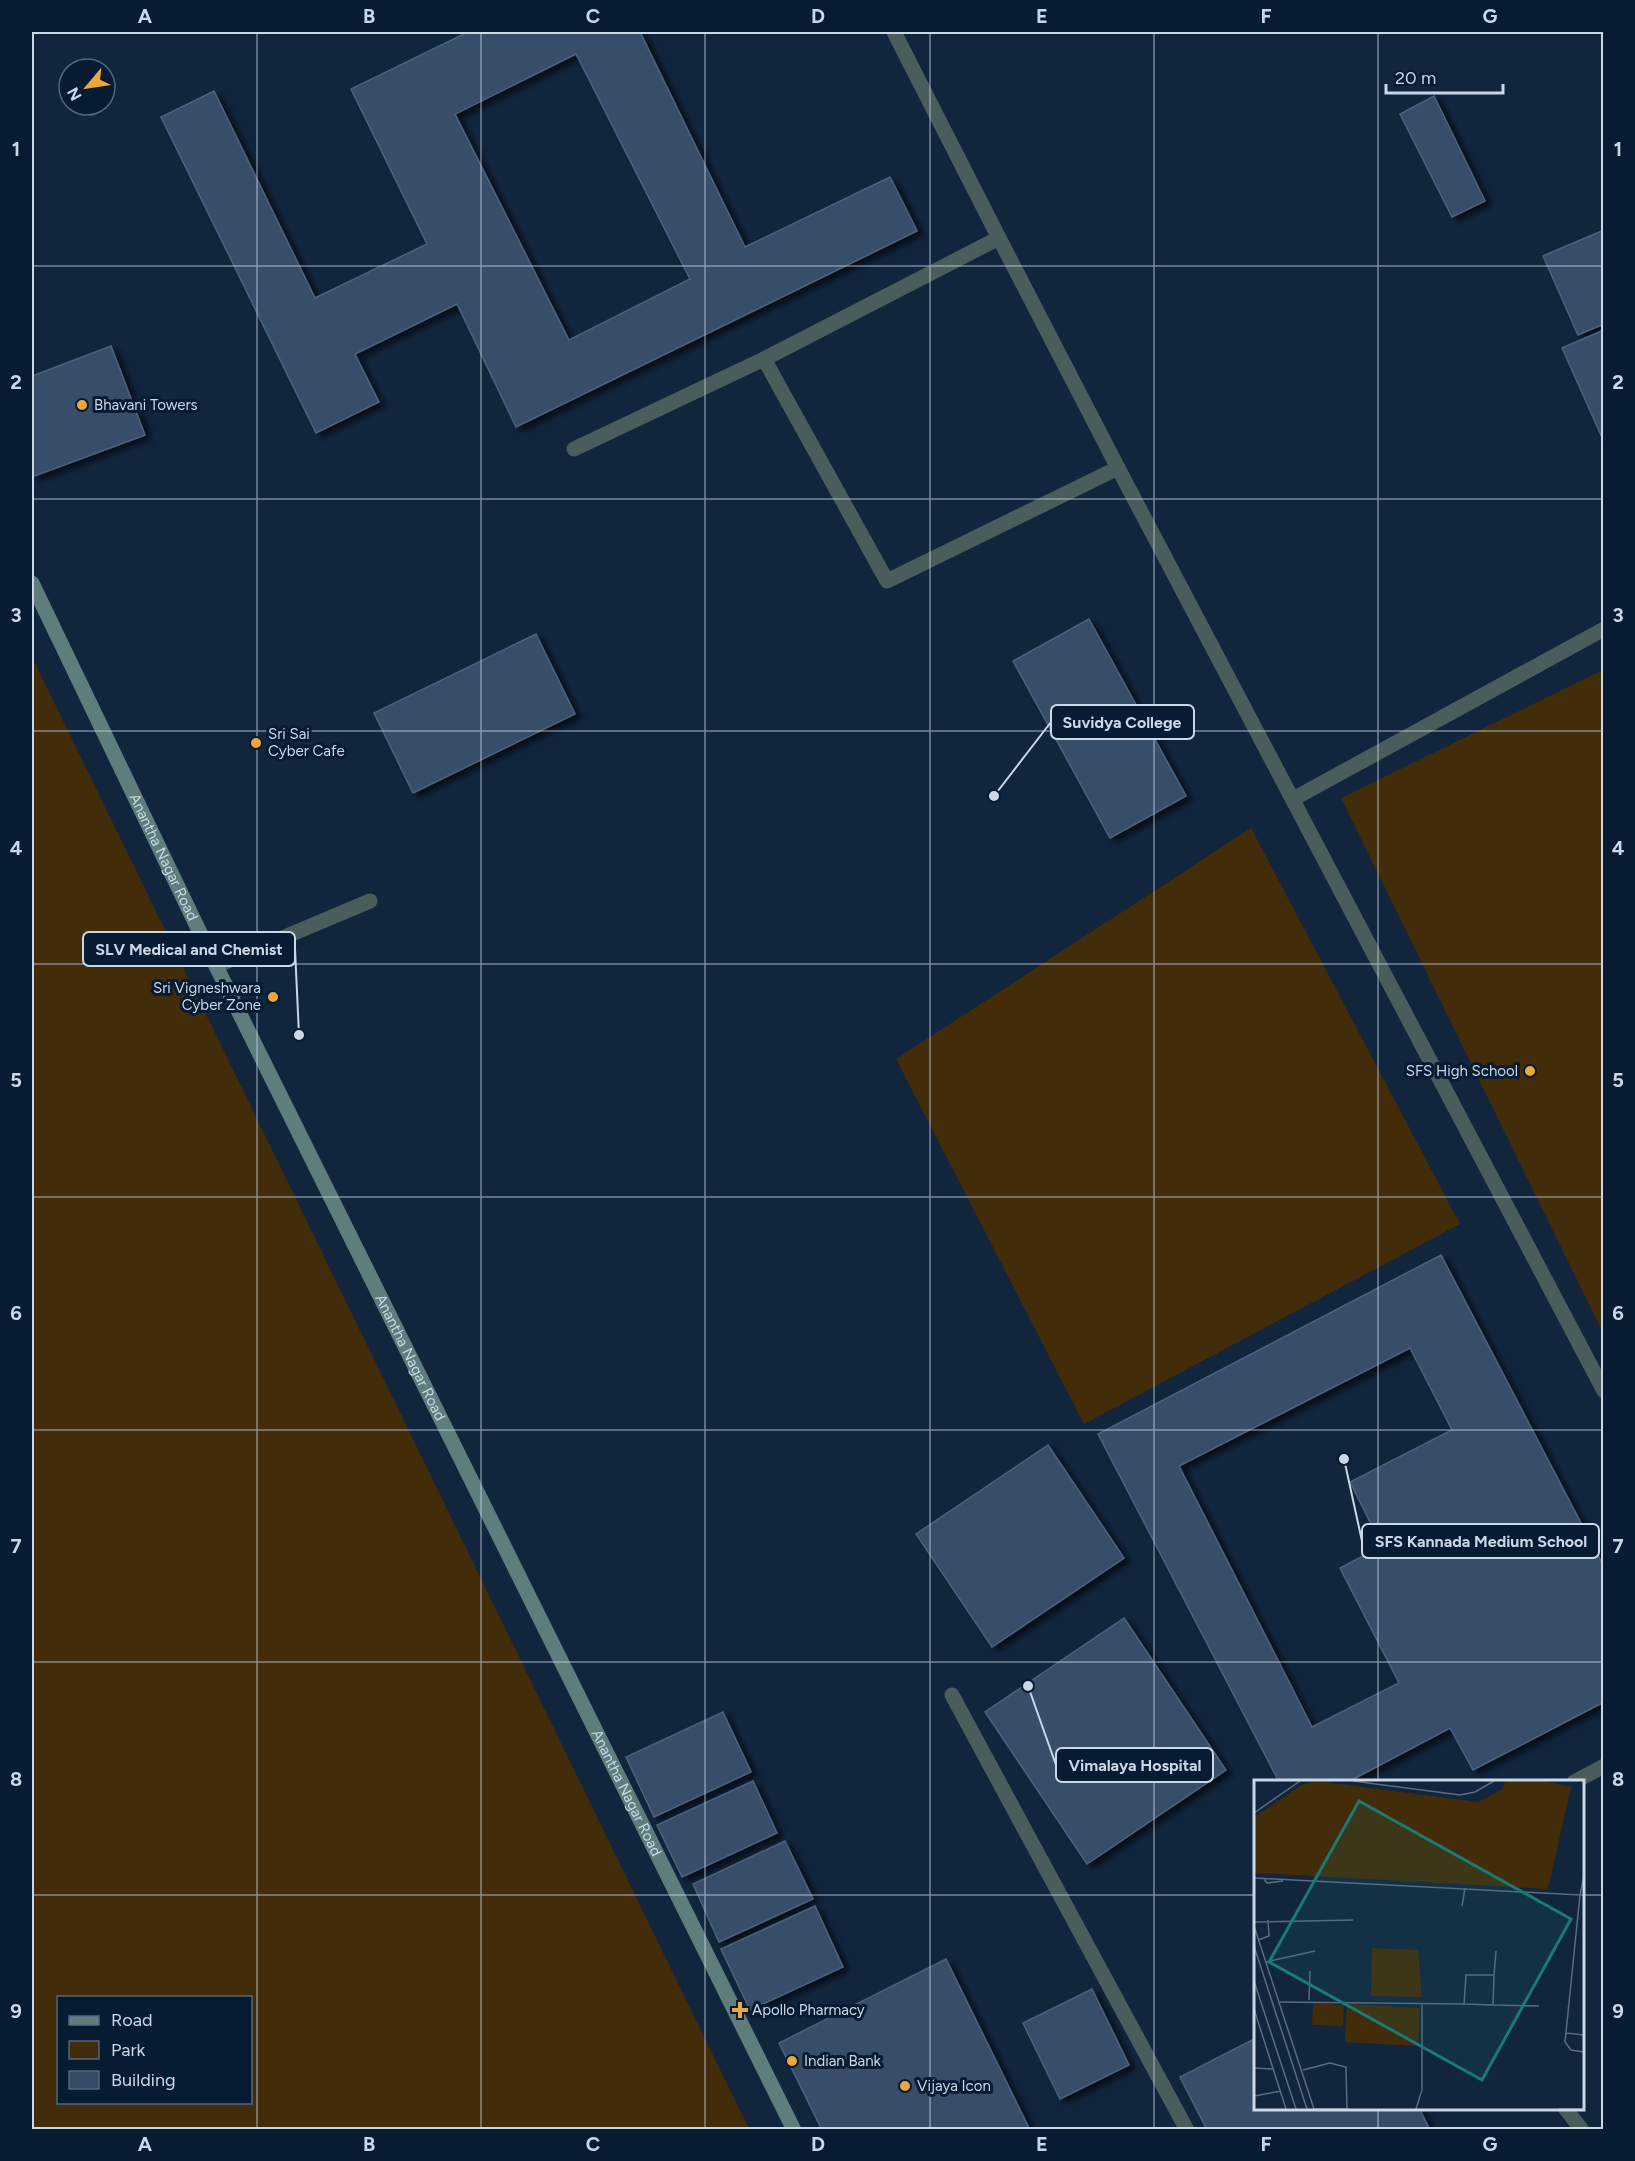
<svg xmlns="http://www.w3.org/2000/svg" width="1635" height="2161" font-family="Figtree,sans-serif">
<defs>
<filter id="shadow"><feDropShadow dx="6" dy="4" stdDeviation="3" flood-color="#0009"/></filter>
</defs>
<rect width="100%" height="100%" fill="#11253d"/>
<!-- green -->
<g fill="#432c0a" fill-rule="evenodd">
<path d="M32 657 749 2129H32ZM58 1998H250V2102H58Z"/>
<polygon points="1603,670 1603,1333 1341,798"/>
<polygon points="1251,828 1460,1224 1084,1424 896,1059"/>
</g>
<!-- building -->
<g fill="#374d67" stroke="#4c627e" stroke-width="1.5" fill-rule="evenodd" filter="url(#shadow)">
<path d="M468 32H640L745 247 890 177 917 231 516 427 457 304 355 354 379 402 316 433 161 117 214 91 315 298 427 244 351 89ZM576 54 690 279 569 340 455 114Z"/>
<polygon points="1434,96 1485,201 1452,217 1400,114"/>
<polygon points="1604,230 1604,324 1578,335 1543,256"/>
<polygon points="1604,330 1604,442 1562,348"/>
<polygon points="111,346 145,435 32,477 32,376"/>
<polygon points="1089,619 1186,796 1110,838 1013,661"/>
<polygon points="536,634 575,714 413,793 374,713"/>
<path d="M1441 1255 1604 1567V1702L1473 1770 1450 1728 1348 1782H1279L1098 1434ZM1410 1348 1452 1430 1350 1482 1382 1546 1340 1568 1399 1683 1312 1727 1179 1466Z"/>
<polygon points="1048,1445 1124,1558 992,1647 916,1534"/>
<polygon points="1124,1618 1226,1770 1087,1864 985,1712"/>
<polygon points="723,1712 751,1772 654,1817 626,1757"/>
<polygon points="753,1781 777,1833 682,1877 657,1825"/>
<polygon points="785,1841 813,1899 719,1942 693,1884"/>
<polygon points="815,1906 843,1967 750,2010 721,1949"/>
<polygon points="946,1959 1030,2130 822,2130 779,2043"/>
<polygon points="1092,1989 1129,2065 1060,2099 1023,2023"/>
<polygon points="1256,2038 1256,2108 1419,2108 1430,2130 1207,2130 1180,2077"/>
</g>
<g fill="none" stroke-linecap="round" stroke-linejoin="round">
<!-- lane -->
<g stroke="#4a5d5c" stroke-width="15">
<polyline points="894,32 999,238"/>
<polyline points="764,359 999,238 1118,468"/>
<polyline points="574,449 764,359 887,581 1118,468 1604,1391"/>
<polyline points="1293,799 1604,629"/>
<polyline points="216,966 370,901"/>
<polyline points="952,1695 1187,2130"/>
<polyline points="1574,1782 1604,1766"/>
<polyline points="1565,2108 1582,2130"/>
</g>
<!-- secondary -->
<path stroke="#5e7d7c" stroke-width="15" id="s1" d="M32 583 216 966 794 2130"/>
</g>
<!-- grid -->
<path fill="none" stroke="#cad7e7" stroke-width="1.5" stroke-opacity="0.55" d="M257 32V2130M481 32V2130M705 32V2130M930 32V2130M1154 32V2130M1378 32V1782M32 266H1604M32 499H1604M32 731H1604M32 964H1604M32 1197H1604M32 1430H1604M32 1662H1604M32 1895H1256M1582 1895H1604M1378 2108V2130"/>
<!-- markers -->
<g fill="#eea73c" stroke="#071b32" stroke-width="2">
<circle cx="82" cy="405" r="6"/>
<circle cx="256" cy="743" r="6"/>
<circle cx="273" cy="997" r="6"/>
<circle cx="1530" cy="1071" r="6"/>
<path d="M737 2001h6v6h6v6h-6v6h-6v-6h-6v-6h6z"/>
<circle cx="792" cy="2061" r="6"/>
<circle cx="905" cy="2086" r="6"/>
</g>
<g text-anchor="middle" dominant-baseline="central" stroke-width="6" stroke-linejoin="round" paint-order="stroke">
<!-- poi labels -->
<g font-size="15" fill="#cad7e7" stroke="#071b32" text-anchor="start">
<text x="94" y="405">Bhavani Towers</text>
<text x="268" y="734">Sri Sai<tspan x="268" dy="17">Cyber Cafe</tspan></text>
<text x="261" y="988" text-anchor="end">Sri Vigneshwara<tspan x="261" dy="17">Cyber Zone</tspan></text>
<text x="1518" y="1071" text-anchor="end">SFS High School</text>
<text x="752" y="2010">Apollo Pharmacy</text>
<text x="804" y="2061">Indian Bank</text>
<text x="917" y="2086">Vijaya Icon</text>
</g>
<!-- street labels -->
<g font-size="15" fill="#cad7e7" stroke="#071b32">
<text stroke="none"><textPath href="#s1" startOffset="304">Anantha Nagar Road</textPath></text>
<text stroke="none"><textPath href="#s1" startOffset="862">Anantha Nagar Road</textPath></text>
<text stroke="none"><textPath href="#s1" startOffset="1348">Anantha Nagar Road</textPath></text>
</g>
</g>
<!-- overview -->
<g transform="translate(1254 1780)">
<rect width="330" height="330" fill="#11253d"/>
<path d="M63 1 224 22 249 9 251 1H290L317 7 294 109 0 93V37L49 4ZM118 168 164 170 168 217 117 216ZM59 223 90 225 89 246 58 245ZM93 224 166 228 164 266 91 262Z" fill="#432c0a"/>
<path fill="none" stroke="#5b6c81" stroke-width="1.5" d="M99 1 206 15 221 12 240 1M0 33 46 1M0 98 326 115 330 96M10 99 13 103 29 101M330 115H326L311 262 317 270 330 272M208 126 211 108M0 142 99 140M0 146 60 329M4 160 15 156 14 140M0 166 53 329M12 182 61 171M0 201 42 329M55 220 56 191M26 222 210 224 212 195H240L242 171M210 224 239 225 240 195M239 225 285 226M0 229 32 329M312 253 330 255M0 288 20 289M49 290 76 283 92 287 93 329M0 316 27 311M60 329H95M162 329 168 310V223M305 329H328"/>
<path fill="#187b74" fill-opacity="0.15" stroke="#187b74" stroke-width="3" d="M105 21 317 139 228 300 15 182Z"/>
<rect width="330" height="330" fill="none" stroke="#cad7e7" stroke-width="3"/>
</g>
<!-- callouts -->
<path fill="none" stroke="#cad7e7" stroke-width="2" d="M994 796L1051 722M299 1035L295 949M1344 1459L1362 1541M1028 1686L1056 1765"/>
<g fill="#cad7e7" stroke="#071b32" stroke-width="2">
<circle cx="994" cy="796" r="6"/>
<circle cx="299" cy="1035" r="6"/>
<circle cx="1344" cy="1459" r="6"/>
<circle cx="1028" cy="1686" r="6"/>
</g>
<g fill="#071b32" stroke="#cad7e7" stroke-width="2">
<rect x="1051" y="705" width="143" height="34" rx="6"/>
<rect x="83" y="932" width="212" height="34" rx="6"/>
<rect x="1362" y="1524" width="237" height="34" rx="6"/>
<rect x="1056" y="1748" width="157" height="34" rx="6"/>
</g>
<g font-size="16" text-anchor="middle" font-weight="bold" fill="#cad7e7">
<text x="1122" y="728">Suvidya College</text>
<text x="189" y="955">SLV Medical and Chemist</text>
<text x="1481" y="1547">SFS Kannada Medium School</text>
<text x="1135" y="1771">Vimalaya Hospital</text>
</g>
<!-- border -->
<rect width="1635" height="2161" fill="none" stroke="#071b32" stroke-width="66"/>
<!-- legend -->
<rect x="57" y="1996" width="195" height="108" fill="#071b32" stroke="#55667a" stroke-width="1.5"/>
<rect x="69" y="2016" width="30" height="9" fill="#5e7d7c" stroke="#55667a" stroke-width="1.5"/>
<text x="111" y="2026" font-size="18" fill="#cad7e7">Road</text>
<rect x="69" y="2041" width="30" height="18" fill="#432c0a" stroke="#55667a" stroke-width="1.5"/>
<text x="111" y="2056" font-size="18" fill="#cad7e7">Park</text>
<rect x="69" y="2071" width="30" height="18" fill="#374d67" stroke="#55667a" stroke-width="1.5"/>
<text x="111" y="2086" font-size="18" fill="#cad7e7">Building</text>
<!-- north arrow -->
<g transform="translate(87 87) rotate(241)"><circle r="28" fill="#071b32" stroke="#55667a" stroke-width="1.5"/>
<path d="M0-4.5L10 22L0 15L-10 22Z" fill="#eea73c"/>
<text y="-9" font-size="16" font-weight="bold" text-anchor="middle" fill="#cad7e7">N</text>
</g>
<!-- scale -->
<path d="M1386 84v9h117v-9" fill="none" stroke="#cad7e7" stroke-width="3"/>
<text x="1395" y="84" font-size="18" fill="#cad7e7" stroke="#071b32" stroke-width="4.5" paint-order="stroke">20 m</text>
<rect x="33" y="33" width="1569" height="2095" fill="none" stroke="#cad7e7" stroke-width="2"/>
<g font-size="20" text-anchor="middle" font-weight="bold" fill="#cad7e7">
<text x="145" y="23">A</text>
<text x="369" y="23">B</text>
<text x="593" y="23">C</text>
<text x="818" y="23">D</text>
<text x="1042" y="23">E</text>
<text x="1266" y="23">F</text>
<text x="1490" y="23">G</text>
<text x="16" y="156">1</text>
<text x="1618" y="156">1</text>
<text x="16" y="389">2</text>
<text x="1618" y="389">2</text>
<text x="16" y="622">3</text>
<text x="1618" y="622">3</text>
<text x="16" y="855">4</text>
<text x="1618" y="855">4</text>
<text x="16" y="1087">5</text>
<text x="1618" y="1087">5</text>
<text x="16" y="1320">6</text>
<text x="1618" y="1320">6</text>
<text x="16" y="1553">7</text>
<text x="1618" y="1553">7</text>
<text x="16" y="1786">8</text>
<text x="1618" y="1786">8</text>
<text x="16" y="2018">9</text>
<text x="1618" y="2018">9</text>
<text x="145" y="2151">A</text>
<text x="369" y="2151">B</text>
<text x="593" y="2151">C</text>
<text x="818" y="2151">D</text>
<text x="1042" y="2151">E</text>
<text x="1266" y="2151">F</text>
<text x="1490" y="2151">G</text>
</g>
</svg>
